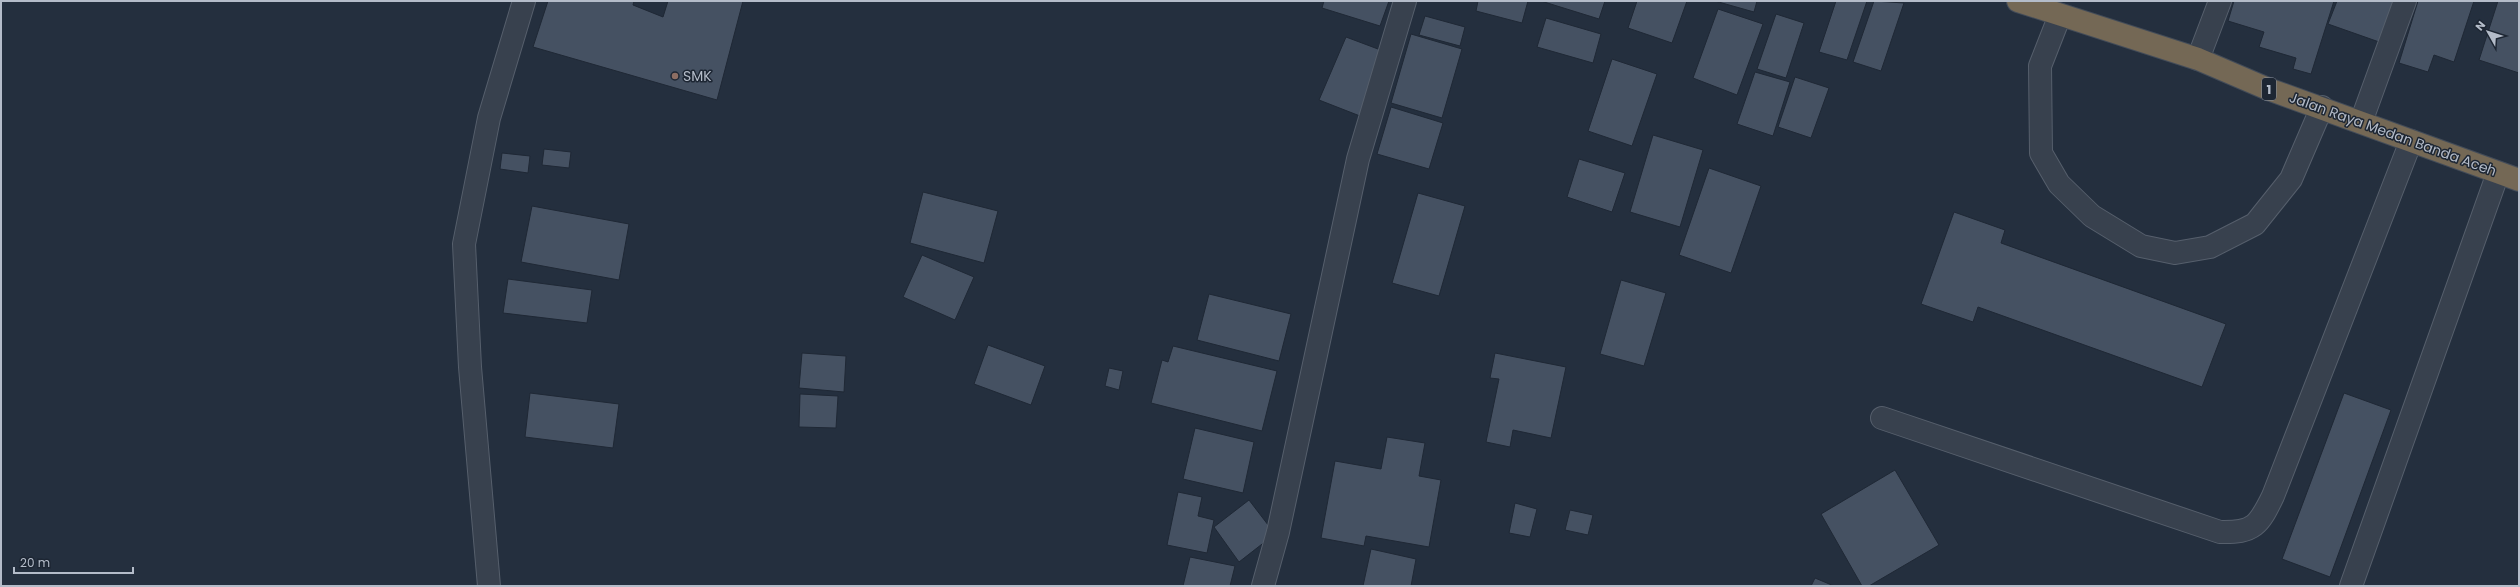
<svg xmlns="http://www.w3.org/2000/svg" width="2520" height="587" font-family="Poppins,sans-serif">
<rect width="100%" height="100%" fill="#242f3e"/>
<!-- building -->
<g fill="#455162" stroke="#1f2835">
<polygon points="548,1 634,1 633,5 663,17 668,1 743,1 717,100 533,47"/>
<polygon points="1324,1 1389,1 1380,26 1322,8"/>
<polygon points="1478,1 1528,1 1522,23 1476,11"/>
<polygon points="1541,1 1605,1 1599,19"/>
<polygon points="1637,1 1687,1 1672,43 1628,28"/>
<polygon points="1715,1 1757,1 1754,12"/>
<polygon points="1836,1 1867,1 1847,60 1819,52"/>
<polygon points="1874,1 1904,3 1881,71 1853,62"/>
<polygon points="2234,1 2334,1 2311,74 2293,69 2296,58 2259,47 2264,32 2228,21"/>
<polygon points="2337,1 2397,1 2382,43 2328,24"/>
<polygon points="2418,1 2474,1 2454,62 2434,55 2428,72 2399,63"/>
<polygon points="2498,1 2519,1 2519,73 2479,60"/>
<polygon points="1718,9 1763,24 1737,95 1693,78"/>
<polygon points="1776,14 1804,23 1786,78 1757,69"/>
<polygon points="1425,16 1465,27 1460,46 1419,35"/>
<polygon points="1546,18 1601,34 1593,63 1537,47"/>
<polygon points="1411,34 1462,49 1442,118 1391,103"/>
<polygon points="1346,37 1386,52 1360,116 1319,100"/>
<polygon points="1612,59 1657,74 1632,146 1588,131"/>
<polygon points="1755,72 1790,82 1773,136 1737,124"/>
<polygon points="1795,77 1829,88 1811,138 1778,127"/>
<polygon points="1391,107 1443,123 1429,169 1377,154"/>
<polygon points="1653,135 1703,150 1680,227 1630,212"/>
<polygon points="544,149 571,152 569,168 542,165"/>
<polygon points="502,153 530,156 528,173 500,169"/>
<polygon points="1579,159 1625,173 1612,212 1567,197"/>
<polygon points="1709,168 1761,186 1731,273 1679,255"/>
<polygon points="923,192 998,211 984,263 910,243"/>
<polygon points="1418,193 1465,206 1439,296 1392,283"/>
<polygon points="532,206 629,224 619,280 521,262"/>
<polygon points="1954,212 2005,230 2001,243 2226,324 2202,387 1978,307 1973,322 1921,304"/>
<polygon points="922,255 974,277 955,320 903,297"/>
<polygon points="508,279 592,290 587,323 503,313"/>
<polygon points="1621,280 1666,293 1644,366 1600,354"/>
<polygon points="1209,294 1291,314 1279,361 1197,340"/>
<polygon points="988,345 1045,366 1031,405 974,384"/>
<polygon points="1173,346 1277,371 1262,431 1151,403 1162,360 1168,362"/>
<polygon points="802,353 846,356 844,392 799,388"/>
<polygon points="1495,353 1566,367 1551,438 1513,430 1510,447 1486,442 1499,379 1490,378"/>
<polygon points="1109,368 1123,371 1119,390 1105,386"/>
<polygon points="530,393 619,404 613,448 525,437"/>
<polygon points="2344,393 2391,410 2330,577 2282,559"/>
<polygon points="800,394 838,396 836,428 799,427"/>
<polygon points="1195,428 1254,442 1243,493 1183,479"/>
<polygon points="1387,437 1425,443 1419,476 1441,480 1429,547 1366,536 1364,546 1321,538 1335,461 1381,469"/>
<polygon points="1895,470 1939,545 1869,586 1862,586 1821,514"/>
<polygon points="1178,492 1202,497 1198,516 1214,520 1207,553 1167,545"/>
<polygon points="1249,500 1275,534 1239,562 1214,527"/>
<polygon points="1515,503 1537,509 1530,537 1509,533"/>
<polygon points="1570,510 1593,515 1588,535 1565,530"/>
<polygon points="1371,549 1416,559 1411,586 1363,586"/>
<polygon points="1190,557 1235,566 1230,586 1183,586"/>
<polygon points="1815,578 1834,586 1811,586"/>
</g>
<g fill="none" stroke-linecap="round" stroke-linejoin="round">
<!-- lane casing -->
<g stroke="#565f6c" stroke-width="24">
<g id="lane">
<polyline points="2060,15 2040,66 2041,153 2059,184 2092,216 2141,246 2175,253 2210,247 2255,224 2291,179 2322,107"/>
<path d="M1882 418 2220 532C2254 533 2259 525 2273 496L2411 141"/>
<polyline points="2351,586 2498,173"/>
</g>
</g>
<!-- street casing -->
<g stroke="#565f6c" stroke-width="24">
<g id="street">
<polyline points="2198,59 2220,1"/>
<polyline points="2361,122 2405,1"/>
<polyline points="489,586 470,367 464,244 489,118 524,1"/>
<polyline points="1263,586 1278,532 1358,159 1405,1"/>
</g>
</g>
<!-- highway casing -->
<g stroke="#434c59" stroke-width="24">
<polyline id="highway" points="2018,1 2198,59 2268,89 2519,180"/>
</g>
<!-- lane -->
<use href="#lane" stroke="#38414e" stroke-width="22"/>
<!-- street -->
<use href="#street" stroke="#38414e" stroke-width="22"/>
<!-- highway -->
<use href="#highway" stroke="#746855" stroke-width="22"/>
</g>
<!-- markers -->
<circle fill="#8d6e63" stroke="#1d2633" stroke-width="1.5" cx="675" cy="76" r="4"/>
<g text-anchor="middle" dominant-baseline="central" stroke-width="3" stroke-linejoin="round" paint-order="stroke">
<!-- shield labels -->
<rect fill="#1d2633" stroke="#878f9c" stroke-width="1" x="2262" y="78" width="14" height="22" rx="3"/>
<g font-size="13" font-weight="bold" fill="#b4bcc9">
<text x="2269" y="89">1</text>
</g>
<!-- poi labels -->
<g font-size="14" fill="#b4bcc9" stroke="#1d2633" text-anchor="start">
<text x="683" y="76">SMK</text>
</g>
<!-- street labels -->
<g font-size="14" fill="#b4bcc9" stroke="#1d2633">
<text transform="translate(2393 134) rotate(20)">Jalan Raya Medan Banda Aceh</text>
</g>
</g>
<!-- border -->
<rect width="2520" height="587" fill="none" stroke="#b4bcc9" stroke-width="4"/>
<!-- north arrow -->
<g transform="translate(2488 32) rotate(309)" stroke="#1d2633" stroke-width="3" paint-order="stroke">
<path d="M0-3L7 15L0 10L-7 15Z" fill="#b4bcc9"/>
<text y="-6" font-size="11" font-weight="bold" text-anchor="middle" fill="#b4bcc9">N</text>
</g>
<!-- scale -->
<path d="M14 567v6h119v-6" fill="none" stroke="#b4bcc9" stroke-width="2"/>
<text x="20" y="567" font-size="12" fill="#b4bcc9" stroke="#1d2633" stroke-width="3" paint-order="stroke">20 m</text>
</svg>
